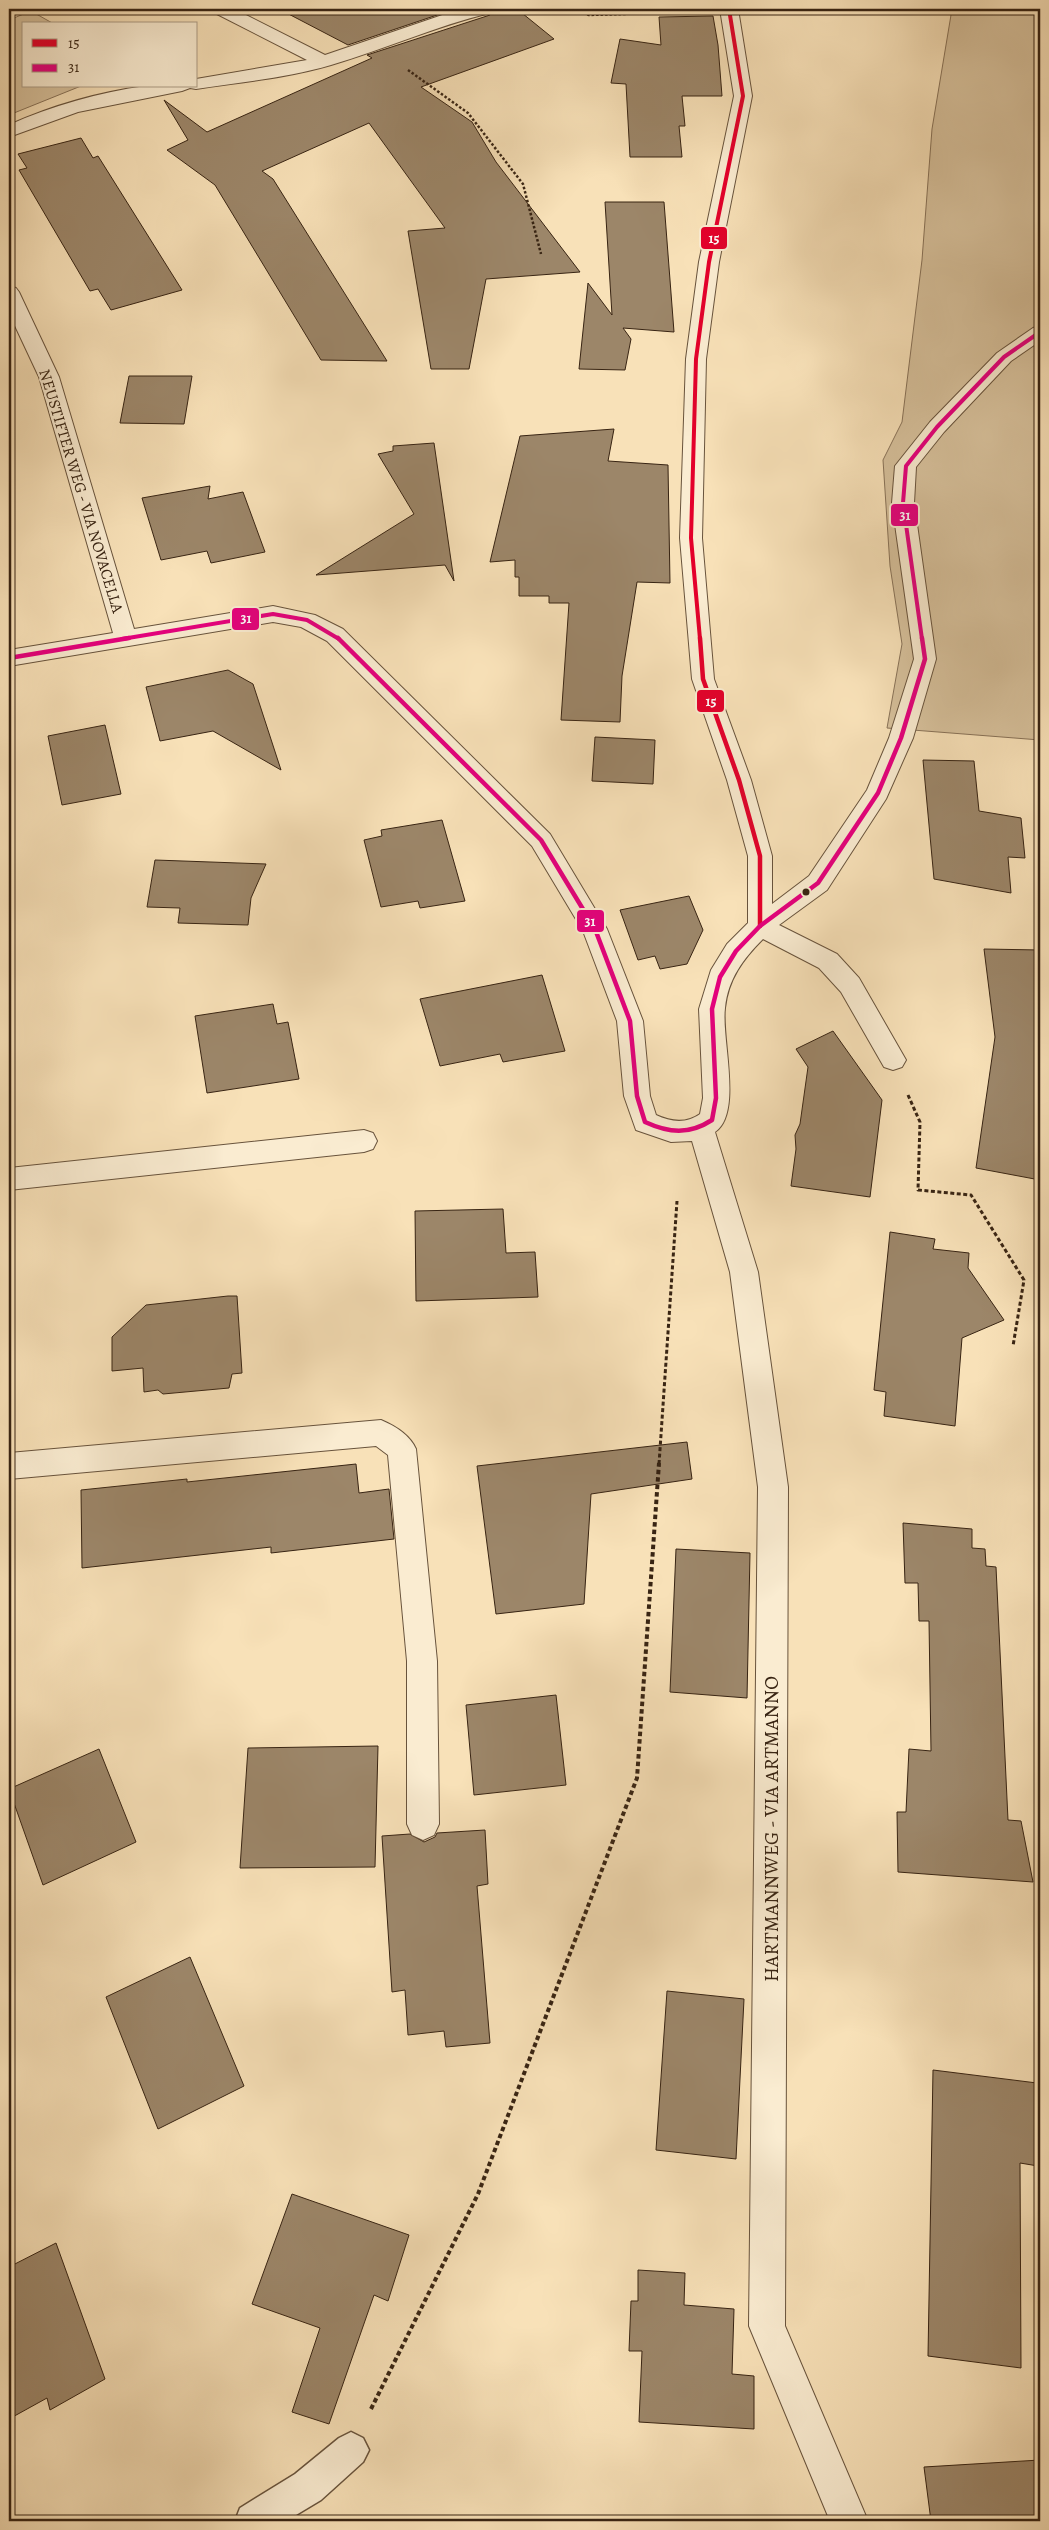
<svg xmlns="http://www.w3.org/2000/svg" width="1049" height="2530" font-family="Alegreya,serif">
<rect width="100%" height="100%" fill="#f8e1b8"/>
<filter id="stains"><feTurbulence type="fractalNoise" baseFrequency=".004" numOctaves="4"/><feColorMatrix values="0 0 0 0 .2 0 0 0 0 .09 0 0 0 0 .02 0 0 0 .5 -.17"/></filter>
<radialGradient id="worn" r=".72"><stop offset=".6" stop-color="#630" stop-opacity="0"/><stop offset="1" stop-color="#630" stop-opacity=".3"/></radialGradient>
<!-- green -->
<g fill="#d7c19c" stroke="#887258">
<polygon points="952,9 1040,9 1040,740 887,728 902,644 890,566 883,460 902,422 922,260 932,129"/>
<polygon points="31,11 54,24 24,24 24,86 81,86 9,115 9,20"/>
</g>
<!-- building -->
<g fill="#9c8669" stroke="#382413">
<polygon points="279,9 455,9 348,45"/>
<polygon points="495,9 517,9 554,39 421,87 472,122 496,162 580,272 486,279 469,369 431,369 408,231 445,228 369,123 262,171 273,179 387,361 321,360 215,185 167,150 188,140 164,100 207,132 372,58 367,55 490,15"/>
<polygon points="713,16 718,45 722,96 682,96 685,126 679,126 682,157 630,157 626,84 611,83 620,39 661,45 659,17"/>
<polygon points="81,138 93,158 98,156 182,290 111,310 98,289 90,291 19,170 27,168 18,154"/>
<polygon points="605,202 664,202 674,332 623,328 631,339 625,370 579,369 588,283 612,315"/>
<polygon points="129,376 192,376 184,424 120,423"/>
<polygon points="614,429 608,461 668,465 670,583 637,582 622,676 620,722 561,720 569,603 549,603 549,596 519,596 519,577 515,577 515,560 490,562 520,436"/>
<polygon points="434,443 454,581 445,565 316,575 414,514 378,454 393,451 393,446"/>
<polygon points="210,486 208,499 243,492 265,552 211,563 207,551 161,560 142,498"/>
<polygon points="228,670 253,684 281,770 213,731 160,741 146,687"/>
<polygon points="105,725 121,794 62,805 48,736"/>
<polygon points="595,737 655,740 653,784 592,781"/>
<polygon points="923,760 974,761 979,811 1021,818 1025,858 1008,857 1011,893 934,879"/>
<polygon points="442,820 465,901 420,908 418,901 381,907 364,840 382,836 381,830"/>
<polygon points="155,860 266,864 251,898 248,925 178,923 180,908 147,907"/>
<polygon points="689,896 703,930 687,964 660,969 655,956 638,960 620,910"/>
<polygon points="984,949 1040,950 1040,1180 976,1168 995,1037"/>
<polygon points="542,975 565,1051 503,1062 500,1054 440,1066 420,999"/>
<polygon points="273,1004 277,1024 288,1022 299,1079 207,1093 195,1016"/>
<polygon points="833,1031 882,1100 870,1197 791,1186 796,1149 795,1135 800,1124 808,1067 796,1049"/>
<polygon points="503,1209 506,1253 535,1252 538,1297 416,1301 415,1211"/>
<polygon points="890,1232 935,1239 933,1249 969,1253 968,1268 1004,1320 962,1338 955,1426 884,1416 886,1392 874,1390"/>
<polygon points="228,1296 237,1296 242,1373 232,1374 229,1388 163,1394 158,1390 144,1392 143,1368 112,1371 112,1337 146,1305"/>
<polygon points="687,1442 692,1479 591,1494 584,1604 496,1614 477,1466"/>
<polygon points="356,1464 359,1493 389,1489 394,1539 271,1553 271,1547 82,1568 81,1490 187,1479 187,1482"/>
<polygon points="903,1523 972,1529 972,1548 985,1549 986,1566 996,1567 1008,1820 1021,1821 1033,1882 898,1872 897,1812 906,1812 909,1749 931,1751 929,1621 919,1621 918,1583 905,1583"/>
<polygon points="676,1549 750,1553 747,1698 670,1692"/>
<polygon points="556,1695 566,1785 474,1795 466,1705"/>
<polygon points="378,1746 375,1867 240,1868 248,1748"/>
<polygon points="99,1749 136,1842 43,1885 9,1789"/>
<polygon points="485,1830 488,1884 477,1886 490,2043 446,2047 444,2031 408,2035 405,1990 392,1992 382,1836 410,1834 424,1842 435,1837 437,1833"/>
<polygon points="190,1957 244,2086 158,2129 106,1997"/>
<polygon points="667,1991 744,1999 736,2159 656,2150"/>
<polygon points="933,2070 1037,2083 1038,2166 1020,2163 1021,2368 928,2356"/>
<polygon points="292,2194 409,2235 388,2301 374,2295 329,2424 292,2412 320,2328 252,2304"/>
<polygon points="56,2243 105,2379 50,2410 47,2398 9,2419 9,2267"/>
<polygon points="638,2270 685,2273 684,2305 734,2309 732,2374 754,2376 754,2429 639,2422 642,2351 629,2351 631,2301 638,2301"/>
<polygon points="1040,2460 1040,2521 931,2521 924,2467"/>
</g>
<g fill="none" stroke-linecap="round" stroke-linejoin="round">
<!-- lane casing -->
<g stroke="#68533c" stroke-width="3">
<polygon id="lane" points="351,2432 363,2438 369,2450 363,2462 321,2500 286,2521 235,2521 240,2508 295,2474 339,2438"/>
</g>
<!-- street casing -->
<g stroke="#68533c" stroke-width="2">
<g id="street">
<path d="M212 9H234L325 55 457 10 493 9 490 13C436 26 385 49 331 65 287 78 241 82 196 89L190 88 182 91 78 112 9 137V125C51 106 100 92 146 86 162 85 180 86 196 86V79L307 60 215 13Z"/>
<path d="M720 9H738L752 96 719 262 706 359 702 538 714 679 751 780 772 856V904L809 876 867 790 889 738 914 659 892 503 895 466 930 422 997 353 1033 328 1040 326V341L1011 361 944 432 916 467 914 503 936 659 913 738 886 799 827 890 779 925 837 954 859 978 906 1060 902 1067 893 1070 884 1067 841 992 819 968 763 939C743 959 728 979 725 1008 721 1038 743 1113 715 1132L758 1272 788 1487 785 2326 868 2521H830L749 2326 758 1487 730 1272 692 1141 671 1142 636 1130 624 1096 617 1021 583 931 532 846 327 641 301 627 273 622 9 666V650L113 633 39 377 9 313V286L16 288 19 292 59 377 134 629 273 606 315 615 343 629 550 834 607 929 643 1021 650 1096 656 1115C671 1122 686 1124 700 1114L703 1098 699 1009 711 970 727 944 748 923V856L727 780 692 679 680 538 686 359 699 262 734 96Z"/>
<polygon points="364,1130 373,1133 377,1141 373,1149 364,1152 9,1190 9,1168"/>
<path d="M381 1420C395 1426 410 1435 416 1449L437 1661 439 1824 434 1835 423 1840 412 1835 407 1824V1661L388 1455 376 1446 9 1479V1453Z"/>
</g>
</g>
<!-- path-far2 -->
<g stroke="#382413" stroke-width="2.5" stroke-dasharray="2.5 2" stroke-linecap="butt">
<polyline points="570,9 589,15 691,12"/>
<polyline points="408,70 468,113 523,184 541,254"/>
</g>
<!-- path-far1 -->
<g stroke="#382413" stroke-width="3" stroke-dasharray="4 2.5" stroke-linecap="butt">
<polyline points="908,1095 920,1122 918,1190 971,1195 1024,1280 1013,1346"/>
<polyline points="659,1464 677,1201"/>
</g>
<!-- path -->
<polyline stroke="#382413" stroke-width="4" stroke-dasharray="4.5 3" stroke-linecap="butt" points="371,2409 478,2194 637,1778 659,1463"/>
<!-- lane -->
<use href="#lane" fill="#faecd1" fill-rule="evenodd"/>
<!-- street -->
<use href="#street" fill="#faecd1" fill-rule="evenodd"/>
<!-- bus-1-far1 casing -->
<g stroke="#faecd1" stroke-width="6">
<polyline id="bus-1-far1" points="700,639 691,538 696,359 709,262 743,96 729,9"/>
</g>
<!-- bus-1 casing -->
<g stroke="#faecd1" stroke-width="8">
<polyline id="bus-1" points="700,638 703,679 739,780 760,856 760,926"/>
</g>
<!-- bus-2-far1 casing -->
<g stroke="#faecd1" stroke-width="6">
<g id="bus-2-far1">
<polyline points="122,639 273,614 307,620 339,639"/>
<polyline points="922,639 903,503 906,466 937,427 1004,357 1040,332"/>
</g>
</g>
<!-- bus-2 casing -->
<g stroke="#faecd1" stroke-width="8">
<g id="bus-2">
<path d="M338 638 541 840 595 929 630 1021 637 1096 645 1122C669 1133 689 1135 712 1120L716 1098 712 1009 720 977 736 951 760 926 818 883 878 793 901 738 925 659 922 638"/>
<polyline points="9,658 129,638"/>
</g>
</g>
<!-- bus-1-far1 -->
<use href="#bus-1-far1" stroke="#e4002b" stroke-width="4"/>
<!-- bus-1 -->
<use href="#bus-1" stroke="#e4002b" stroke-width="4.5"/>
<!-- bus-2-far1 -->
<use href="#bus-2-far1" stroke="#e5007d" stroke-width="4"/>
<!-- bus-2 -->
<use href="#bus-2" stroke="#e5007d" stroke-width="4.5"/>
</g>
<!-- markers -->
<circle fill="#382413" stroke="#faecd1" stroke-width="2" cx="806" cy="892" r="4.5"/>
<g text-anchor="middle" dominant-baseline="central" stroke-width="4" stroke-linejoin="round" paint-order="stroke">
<!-- far-street labels -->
<g font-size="16" fill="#382413" stroke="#faecd1">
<text transform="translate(81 491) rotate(73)">NEUSTIFTER WEG - VIA NOVACELLA</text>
</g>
<!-- street labels -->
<g font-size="20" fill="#382413" stroke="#faecd1">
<text transform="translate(771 1829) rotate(-90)">HARTMANNWEG - VIA ARTMANNO</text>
</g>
</g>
<g stroke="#faecd1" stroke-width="2">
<rect x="700" y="226" width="28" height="24" rx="5" fill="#e4002b"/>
<rect x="890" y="503" width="29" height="24" rx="5" fill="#e5007d"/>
<rect x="231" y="607" width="29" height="24" rx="5" fill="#e5007d"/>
<rect x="696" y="689" width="29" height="24" rx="5" fill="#e4002b"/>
<rect x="576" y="909" width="29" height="24" rx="5" fill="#e5007d"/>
</g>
<g font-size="14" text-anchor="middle" font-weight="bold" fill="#fff">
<text x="714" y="243">15</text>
<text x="905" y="520">31</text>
<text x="246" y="623">31</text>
<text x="711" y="706">15</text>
<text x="590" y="926">31</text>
</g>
<!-- margin -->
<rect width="1049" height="2530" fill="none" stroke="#f8e1b8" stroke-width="30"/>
<rect x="10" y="10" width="1029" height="2510" fill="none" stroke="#382413" stroke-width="2.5"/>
<rect x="15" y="15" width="1019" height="2500" fill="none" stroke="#382413"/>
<!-- legend -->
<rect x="22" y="22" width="175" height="65" fill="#faecd1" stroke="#ac9c85"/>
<rect x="32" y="39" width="25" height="8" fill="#e4002b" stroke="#ac9c85"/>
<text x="68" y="48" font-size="15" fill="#382413">15</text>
<rect x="32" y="64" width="25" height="8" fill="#e5007d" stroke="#ac9c85"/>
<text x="68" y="72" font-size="15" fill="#382413">31</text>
<rect width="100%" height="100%" filter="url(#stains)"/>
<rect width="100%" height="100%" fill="url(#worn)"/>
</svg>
